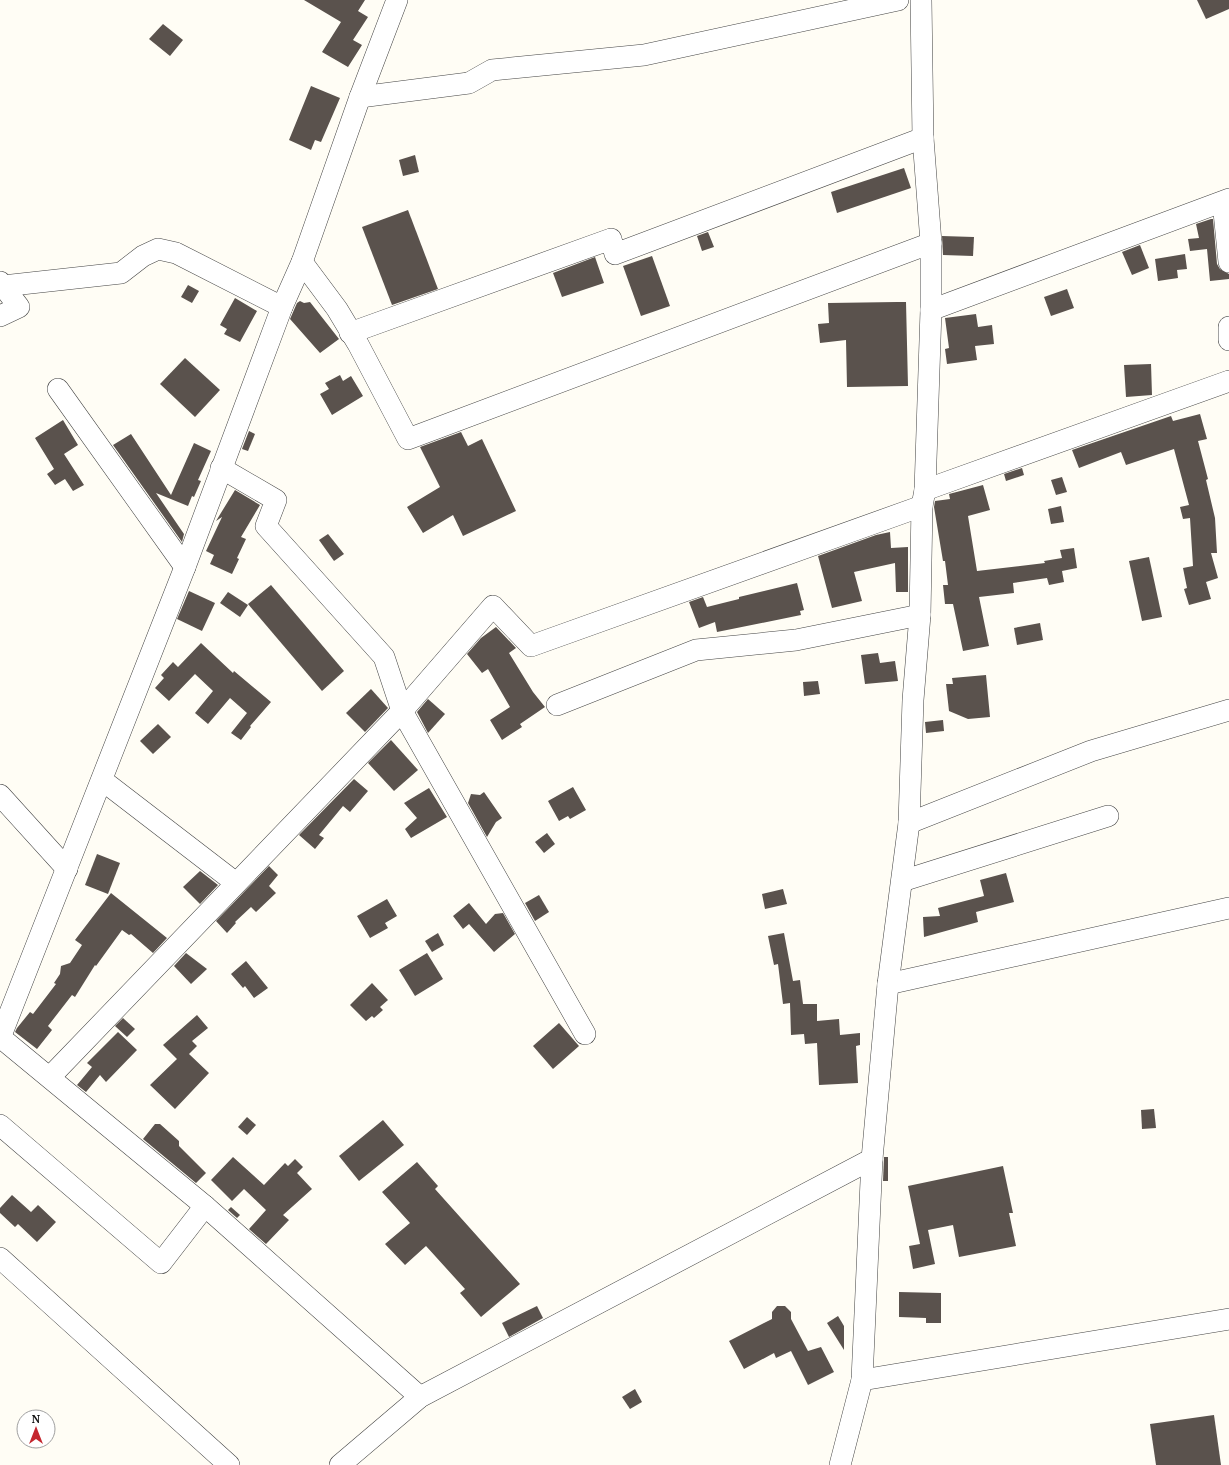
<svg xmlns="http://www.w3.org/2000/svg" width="1229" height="1465" font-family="'PT Serif',serif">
<rect width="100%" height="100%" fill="#fffdf5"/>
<!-- building -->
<g fill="#5a524d">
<polygon points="304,0 365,0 358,11 368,17 353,40 362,45 348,67 322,52 341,22"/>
<polygon points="1197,0 1229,0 1229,9 1206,19"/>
<polygon points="163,24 183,40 170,56 149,39"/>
<polygon points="311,86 340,98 321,142 315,140 311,150 289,140"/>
<polygon points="415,155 419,172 403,176 399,160"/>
<polygon points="904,168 911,188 837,213 831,192"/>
<polygon points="408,210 438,289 392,305 362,227"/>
<polygon points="1211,219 1213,219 1217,264 1220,269 1229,274 1229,279 1210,281 1207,249 1190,251 1188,239 1199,238 1196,224"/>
<polygon points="708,232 714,247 702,251 697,236"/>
<polygon points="942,236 974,237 973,256 943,255"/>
<polygon points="1140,245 1149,268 1132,275 1122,252"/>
<polygon points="1185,254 1187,269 1177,270 1178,278 1158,281 1155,259"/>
<polygon points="652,256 670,306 641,316 623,266"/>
<polygon points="595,257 604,283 562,297 553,273"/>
<polygon points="188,285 199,291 192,303 181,297"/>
<polygon points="1067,289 1074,308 1051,316 1044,297"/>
<polygon points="235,298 257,311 240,342 224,334 227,329 220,325"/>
<polygon points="300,301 304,303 310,302 339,339 320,353 290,319 297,303"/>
<polygon points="897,302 906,302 908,386 847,387 846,340 820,343 818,324 829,323 828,303"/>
<polygon points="976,314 978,327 992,325 994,344 975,346 977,360 947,364 945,349 949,348 945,318"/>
<polygon points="185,358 220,390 195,417 160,384"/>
<polygon points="1151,364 1152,395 1126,397 1124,365"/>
<polygon points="340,375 343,381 351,376 363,396 332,415 320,394 329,389 325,383"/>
<polygon points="1200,414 1207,439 1198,441 1208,479 1206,480 1215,518 1217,553 1211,553 1218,578 1206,582 1211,599 1189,605 1184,589 1187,588 1183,568 1193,566 1190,518 1183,519 1180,507 1189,505 1174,449 1126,465 1121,452 1079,468 1072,450 1171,416 1173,421"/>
<polygon points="63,420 78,445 64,454 84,485 73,491 65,479 55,485 47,474 54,469 35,438"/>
<polygon points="249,431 255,434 248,451 242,449"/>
<polygon points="461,432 468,446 482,439 516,511 463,536 453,515 423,533 407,507 440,487 420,447"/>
<polygon points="131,434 171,495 194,443 211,451 198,480 201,481 194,497 192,496 188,506 156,493 184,534 182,542 113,445"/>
<polygon points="1022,468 1024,475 1006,481 1004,474"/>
<polygon points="1062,477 1067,492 1056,495 1051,480"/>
<polygon points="983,485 990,510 968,516 977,571 1045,563 1044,561 1062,558 1060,550 1074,548 1077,568 1062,571 1064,582 1049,585 1047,578 1013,583 1014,593 979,597 989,646 963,651 953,604 945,604 943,585 948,585 945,561 943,561 934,507 935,501 950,499 949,494"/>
<polygon points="235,490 260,505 241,537 246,539 237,558 239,559 232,574 210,564 214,555 206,551 222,517 216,521"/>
<polygon points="1061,506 1064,522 1051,524 1048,509"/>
<polygon points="890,532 891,548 908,547 908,592 896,592 895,563 854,572 862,601 832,608 818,556 876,535"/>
<polygon points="328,534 344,554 334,561 319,540"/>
<polygon points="1149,557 1162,617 1142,621 1129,561"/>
<polygon points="797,583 804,610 800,611 801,615 717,632 715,622 699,628 689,602 703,597 707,607 739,599 739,597"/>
<polygon points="271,585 344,671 322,691 248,604"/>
<polygon points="189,591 215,603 202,631 177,619"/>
<polygon points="228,592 248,605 240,617 220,603"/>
<polygon points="1040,623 1043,640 1017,645 1014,628"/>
<polygon points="496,627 516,648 509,653 533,692 545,707 520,724 522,727 502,740 490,720 510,707 488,669 482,673 467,654 481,638"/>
<polygon points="201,643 233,673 234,671 271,702 250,726 251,727 241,740 231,733 247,713 230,698 208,724 195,713 213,691 195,674 169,701 155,688 164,678 161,675 173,662 178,667"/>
<polygon points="878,653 880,663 895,661 898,681 865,684 861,655"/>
<polygon points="986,675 990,717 968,719 949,711 946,684 953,684 952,678"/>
<polygon points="818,681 820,694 804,696 803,682"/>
<polygon points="371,689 388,708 365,732 346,713"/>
<polygon points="428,699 445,714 428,733 417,712"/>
<polygon points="943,720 944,731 926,733 925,722"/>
<polygon points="158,724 171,737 153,754 140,741"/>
<polygon points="391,740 418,770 394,791 368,763"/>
<polygon points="354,779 368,791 350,812 343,806 319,835 324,838 315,849 299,835"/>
<polygon points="573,787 586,810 570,819 568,816 559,821 548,801"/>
<polygon points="429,788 447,817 411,838 405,829 417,818 404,803"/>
<polygon points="484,792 502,818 496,822 487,837 468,803 471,794 480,795"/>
<polygon points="547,833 555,844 544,853 535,842"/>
<polygon points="97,854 120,863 108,894 85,885"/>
<polygon points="269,866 278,875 269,886 276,893 256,912 251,907 235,922 236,923 227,933 216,921"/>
<polygon points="200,871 218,885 200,904 183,887"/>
<polygon points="1006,873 1014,902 976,912 978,922 924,937 923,917 940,916 938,908 984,896 980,880"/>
<polygon points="783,889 787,904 765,909 762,894"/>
<polygon points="111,893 167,938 153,953 131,934 129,935 122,930 96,966 95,965 75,997 72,995 48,1026 52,1030 37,1049 15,1032 17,1028 30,1012 33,1014 56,984 54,983 60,974 61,966 70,963 82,945 75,940"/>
<polygon points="539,895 549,912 535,921 525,903"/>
<polygon points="387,899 397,916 385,923 388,928 370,938 357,916"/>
<polygon points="469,903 486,924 495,914 503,913 515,934 494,952 469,924 463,929 453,916"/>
<polygon points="438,933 444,945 432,952 425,941"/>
<polygon points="784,933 793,981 800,980 803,1004 817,1004 817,1021 839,1019 840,1035 860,1033 860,1045 856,1046 858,1083 819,1085 817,1043 805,1044 804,1034 791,1035 790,1003 783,1004 778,964 774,965 768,936"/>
<polygon points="186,953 207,969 191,984 174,966"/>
<polygon points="427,953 443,979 415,996 399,970"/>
<polygon points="246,961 268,988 254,998 245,986 243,988 231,974"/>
<polygon points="372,983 388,1000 380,1007 383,1010 374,1018 372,1016 366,1021 350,1005"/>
<polygon points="197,1015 208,1028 192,1041 197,1046 189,1054 209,1073 175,1109 150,1085 177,1059 163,1045"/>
<polygon points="123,1018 135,1029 127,1037 115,1026"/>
<polygon points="559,1023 579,1046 553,1069 533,1046"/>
<polygon points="118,1032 137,1050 106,1082 100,1075 86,1092 77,1085 92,1067 87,1063"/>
<polygon points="1154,1109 1156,1128 1142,1129 1141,1110"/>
<polygon points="247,1117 256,1125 247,1135 238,1127"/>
<polygon points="383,1120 404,1145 359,1181 339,1156"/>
<polygon points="155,1124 160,1124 179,1141 179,1146 206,1173 196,1183 143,1139"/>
<polygon points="233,1157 264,1185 285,1163 288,1166 295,1159 303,1167 297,1173 312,1189 283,1215 289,1220 266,1244 249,1229 266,1210 244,1189 232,1201 211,1180"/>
<polygon points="884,1157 888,1157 888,1181 883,1181"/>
<polygon points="417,1162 438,1186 435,1189 520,1284 481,1317 460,1293 465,1289 426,1246 405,1265 385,1244 410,1223 382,1192"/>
<polygon points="1003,1166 1013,1213 1009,1213 1016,1246 959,1257 953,1225 928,1230 935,1264 913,1269 909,1246 920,1244 908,1186"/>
<polygon points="12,1195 31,1212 38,1205 56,1222 37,1242 18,1224 15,1227 0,1213 0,1208"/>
<polygon points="231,1207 240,1215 237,1218 228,1210"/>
<polygon points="899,1292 941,1293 941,1323 926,1323 926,1318 899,1317"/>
<polygon points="537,1306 543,1318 509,1337 502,1323"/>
<polygon points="777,1306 785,1306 791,1312 791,1319 808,1351 821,1347 834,1372 808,1385 791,1351 776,1358 774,1353 744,1369 729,1341 772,1319 772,1312"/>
<polygon points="838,1316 844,1326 844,1350 827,1323"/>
<polygon points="635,1389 642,1402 630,1409 622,1397"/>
<polygon points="1214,1415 1221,1465 1156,1465 1150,1424"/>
</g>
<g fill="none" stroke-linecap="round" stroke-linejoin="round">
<!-- minor casing -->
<g stroke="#444" stroke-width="22">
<g id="minor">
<polyline points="360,97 469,83 492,70 644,55 898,0"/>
<polyline points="1223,202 1229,262"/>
<polyline points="302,262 337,309 358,344 408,439 931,243"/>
<polyline points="0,282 19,307 0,316"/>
<polyline points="3,286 121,273 143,256 158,249 176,253 282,307"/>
<polyline points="931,310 1229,199"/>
<polyline points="1229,327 1229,340"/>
<polyline points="350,333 611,239 615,254 923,138"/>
<polyline points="58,389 185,567"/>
<polyline points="221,468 276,500 266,526 384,657 402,711 585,1034"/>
<polyline points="925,490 1229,381"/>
<polyline points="557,705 696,650 796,640 920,615"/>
<polyline points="102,780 236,883"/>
<polyline points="0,795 67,869"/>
<polyline points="909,823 1091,751 1229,710"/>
<polyline points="902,881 1108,816"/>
<polyline points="888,984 1229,908"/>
<polyline points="0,1037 205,1206 420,1397"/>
<polyline points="0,1038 185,567 282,307 302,262 360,97 397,0"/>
<polyline points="50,1077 402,711 493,606 531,646 922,506"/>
<polyline points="0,1125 161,1263 205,1206"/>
<polyline points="0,1258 229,1465"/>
<polyline points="862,1380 1229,1319"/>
<polyline points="340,1465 420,1397 872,1159"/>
<polyline points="840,1465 862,1380 872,1159 888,984 909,823 913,700 920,615 922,506 925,490 931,310 931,243 923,138 921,0"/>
</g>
</g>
<!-- minor -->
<use href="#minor" stroke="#fff" stroke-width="21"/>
</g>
<!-- north arrow -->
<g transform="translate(36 1429)"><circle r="19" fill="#ffffff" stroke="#a0a0a0"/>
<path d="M0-3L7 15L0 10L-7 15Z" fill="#c4262e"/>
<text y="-6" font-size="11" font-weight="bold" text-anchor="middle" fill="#111111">N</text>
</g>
</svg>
